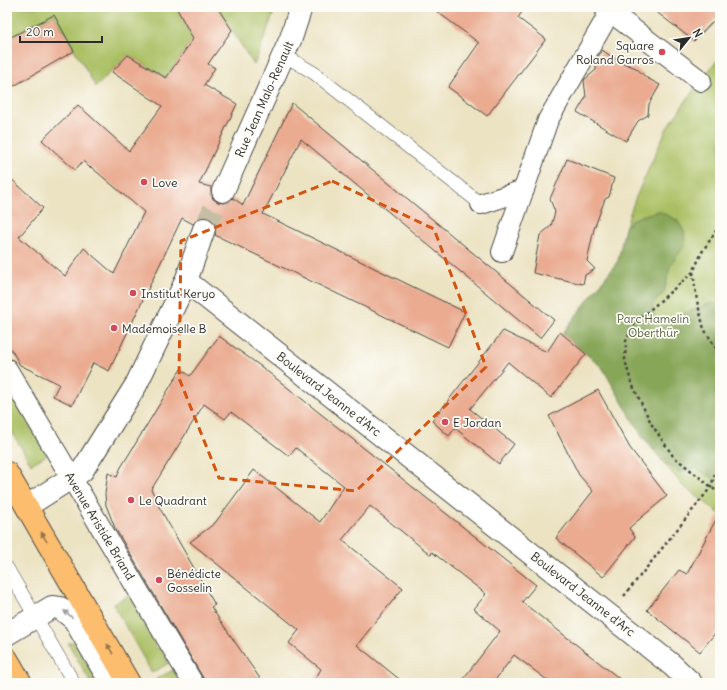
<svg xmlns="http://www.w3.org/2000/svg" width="727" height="690" font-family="Delius,sans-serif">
<rect width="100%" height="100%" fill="#fdfcf7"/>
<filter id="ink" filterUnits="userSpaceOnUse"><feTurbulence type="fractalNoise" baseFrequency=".025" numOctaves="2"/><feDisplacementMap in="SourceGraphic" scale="8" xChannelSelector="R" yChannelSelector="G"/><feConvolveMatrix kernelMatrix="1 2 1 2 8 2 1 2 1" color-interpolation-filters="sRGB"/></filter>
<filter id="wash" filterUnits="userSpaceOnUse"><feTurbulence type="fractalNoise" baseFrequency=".012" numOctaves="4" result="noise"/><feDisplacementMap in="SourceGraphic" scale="16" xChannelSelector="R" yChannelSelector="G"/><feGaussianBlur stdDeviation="0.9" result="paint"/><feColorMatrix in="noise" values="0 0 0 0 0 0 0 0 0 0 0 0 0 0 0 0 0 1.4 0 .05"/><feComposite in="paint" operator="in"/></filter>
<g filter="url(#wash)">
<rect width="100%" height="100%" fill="#ece3c3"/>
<!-- green -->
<g fill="#aabf63" stroke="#6a7547">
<polygon points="7,7 176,7 193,39 166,78 128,55 96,87 54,15 7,39"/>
<polygon points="217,7 276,7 254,65"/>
<polygon points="720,57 720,514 682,485 642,436 602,367 562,334 618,261 625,228 635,199 667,128 697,85"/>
<polygon points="7,386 47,455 31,464 7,424"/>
<polygon points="130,595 154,637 151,638 157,649 160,648 169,663 152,673 113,604"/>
<polygon points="74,642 98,683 91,683 68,643"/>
<polygon points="173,670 180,683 159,683 156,679"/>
</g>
<!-- forest -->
<polygon fill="#87a659" stroke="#596842" points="659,211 677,220 684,231 685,245 670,266 664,293 653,303 652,309 655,317 671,319 710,303 720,304 720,482 695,468 680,472 665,464 642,436 602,367 562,334 618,261 625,228 632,220 641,216"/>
<g id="blocks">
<!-- building -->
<g fill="#eaab91">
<polygon points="176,7 217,7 232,30 208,64 215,68 204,85 237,104 199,184 211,187 211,193 213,199 218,202 224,203 233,198 243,205 292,103 554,320 540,338 301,139 263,214 465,312 448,347 215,235 216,226 213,221 208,217 201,217 193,224 182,218 109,371 93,363 72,405 53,396 59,384 20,365 7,342 7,175 43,208 19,237 65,276 84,248 114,274 144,212 91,167 90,168 83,161 75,170 42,140 78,105 129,151 162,106 112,72 128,55 166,78 193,39"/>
<polygon points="431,7 525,7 518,18 546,39 487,116 448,87 479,43"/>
<polygon points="650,7 720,7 720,14 694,41"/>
<polygon points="54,15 74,51 7,90 7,39"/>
<polygon points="602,50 618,61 636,68 647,78 660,85 649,104 648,115 638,121 626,141 577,112 586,97 584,80 596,70 596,60"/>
<polygon points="567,159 614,178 609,197 605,199 594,229 587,261 595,269 585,275 583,284 533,273 540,235 551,226 555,212 550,199"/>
<polygon points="503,331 547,352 560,332 586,354 551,398 508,362 470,409 514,444 499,464 455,428 449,436 432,421"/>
<polygon points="219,336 263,368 536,585 522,602 625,683 551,683 514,655 493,683 460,683 500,631 474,609 486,594 432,552 431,555 370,506 342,540 403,588 357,645 404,683 313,683 321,669 289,643 299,630 190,542 215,523 254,470 320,522 344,486 296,448 289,456 231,412 225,419 204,404 151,490 155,496 154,498 215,605 211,607 263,683 206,683 115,528 106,505 105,494 108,473 117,477 120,469 181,369 190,376"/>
<polygon points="598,390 630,448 667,496 629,528 635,537 603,577 556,538 593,491 579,475 549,416"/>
<polygon points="720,512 720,627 700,652 647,610 679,570 687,574"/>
</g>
</g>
</g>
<g filter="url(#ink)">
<use href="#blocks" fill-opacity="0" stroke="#484742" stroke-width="1"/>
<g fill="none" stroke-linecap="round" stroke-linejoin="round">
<!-- minor-tunnel -->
<polyline stroke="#c5bea5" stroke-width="22" stroke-dasharray="22 11" stroke-linecap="butt" points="204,229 223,191"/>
<!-- service casing -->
<g stroke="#484742" stroke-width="14">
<g id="service">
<polyline points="284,55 314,73 481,204"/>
<polyline points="7,568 74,683"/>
</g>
</g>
<!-- pedestrian casing -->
<g stroke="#484742" stroke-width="22">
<g id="pedestrian">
<polyline points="604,7 701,81"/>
<polyline points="481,204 524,190"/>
<polyline points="502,252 548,120 610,12 615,7"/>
<polyline points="7,369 193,683"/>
</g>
</g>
<!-- minor casing -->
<g stroke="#484742" stroke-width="24">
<g id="minor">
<polyline points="223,191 291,38 301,7"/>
<polyline points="186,281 204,229"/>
<polyline points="27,506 82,471 136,385 186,281 672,665 691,683"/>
<polyline points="7,634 52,607 60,608 74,619 111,683"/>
</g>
</g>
<!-- primary casing -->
<g stroke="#484742" stroke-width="24">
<g id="primary">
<polyline points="7,473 129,683"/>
<polyline points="7,659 21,683"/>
</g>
</g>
<!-- path -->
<g stroke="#484742" stroke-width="2.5" stroke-dasharray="3 3" stroke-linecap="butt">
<polyline points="720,225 702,252 693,272 635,323 626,341 625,360 631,382 652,425 673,456 720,494"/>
<polyline points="693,272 697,301 704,329 720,354"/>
<polyline points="624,596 711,487 720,456"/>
</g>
<!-- service -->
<use href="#service" stroke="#fff" stroke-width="13"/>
<!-- pedestrian -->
<use href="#pedestrian" stroke="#fff" stroke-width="20"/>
<!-- minor -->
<use href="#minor" stroke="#fff" stroke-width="22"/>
<!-- primary -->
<use href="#primary" stroke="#fcbd6e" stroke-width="22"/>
</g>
<!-- one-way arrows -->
<defs><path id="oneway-solid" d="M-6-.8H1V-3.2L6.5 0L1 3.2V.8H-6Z"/></defs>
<g fill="#94744c">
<use href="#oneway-solid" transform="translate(44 537) rotate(-120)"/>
<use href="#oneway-solid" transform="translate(110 649) rotate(-120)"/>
</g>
<use fill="#a0a0a0" href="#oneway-solid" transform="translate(68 614) rotate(-140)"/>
</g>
<!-- marked area -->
<path fill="none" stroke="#d5540f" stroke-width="3" stroke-dasharray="8 5" stroke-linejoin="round" d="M332 181 434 229 486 367 356 491 219 478 179 378 181 241Z"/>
<!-- markers -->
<g fill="#d1495b" stroke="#fdfcf7" stroke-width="1.5">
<circle cx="662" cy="52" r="4"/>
<circle cx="144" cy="182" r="4"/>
<circle cx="133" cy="293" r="4"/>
<circle cx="114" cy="328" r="4"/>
<circle cx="445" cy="422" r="4"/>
<circle cx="131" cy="500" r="4"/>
<circle cx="159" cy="580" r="4"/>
</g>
<g text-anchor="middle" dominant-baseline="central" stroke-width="3.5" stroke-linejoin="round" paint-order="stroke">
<!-- poi labels -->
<g font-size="12" fill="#2b2b2b" stroke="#fdfcf7" text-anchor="start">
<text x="654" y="45" text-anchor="end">Square<tspan x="654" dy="14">Roland Garros</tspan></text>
<text x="152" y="182">Love</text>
<text x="141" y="293">Institut Keryo</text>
<text x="122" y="328">Mademoiselle B</text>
<text x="453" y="422">E Jordan</text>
<text x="139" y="500">Le Quadrant</text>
<text x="167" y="573">Bénédicte<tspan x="167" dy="14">Gosselin</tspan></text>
</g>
<!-- street labels -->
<g font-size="12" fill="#2b2b2b" stroke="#fdfcf7">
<text transform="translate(264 99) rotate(-66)">Rue Jean Malo-Renault</text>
<text transform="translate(329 394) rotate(38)">Boulevard Jeanne d'Arc</text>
<text transform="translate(100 526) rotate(59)">Avenue Aristide Briand</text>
<text transform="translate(583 594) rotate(38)">Boulevard Jeanne d'Arc</text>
</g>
<!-- park labels -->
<g font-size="12" fill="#575f3f" stroke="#fdfcf7">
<text x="653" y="318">Parc Hamelin<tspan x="653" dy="14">Oberthür</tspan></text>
</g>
</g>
<!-- margin -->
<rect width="727" height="690" fill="none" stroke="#fdfcf7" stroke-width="24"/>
<!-- north arrow -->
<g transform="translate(689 38) rotate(60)" stroke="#fdfcf7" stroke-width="3" paint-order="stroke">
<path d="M0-3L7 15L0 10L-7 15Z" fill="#2b2b2b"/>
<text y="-6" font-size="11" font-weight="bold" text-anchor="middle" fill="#2b2b2b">N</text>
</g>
<!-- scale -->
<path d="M20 36v6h82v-6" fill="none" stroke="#2b2b2b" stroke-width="2"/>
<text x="26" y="36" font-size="12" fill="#2b2b2b" stroke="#fdfcf7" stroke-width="3" paint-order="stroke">20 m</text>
</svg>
